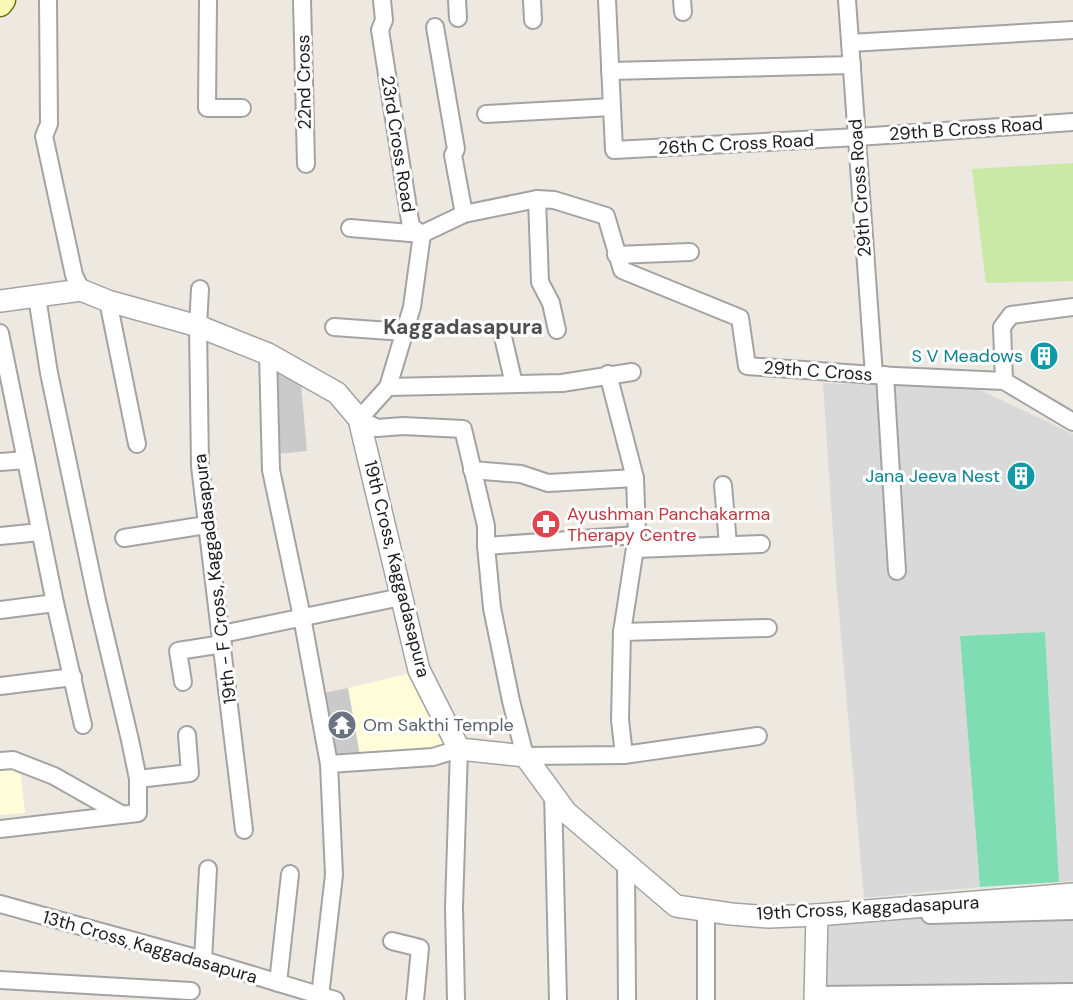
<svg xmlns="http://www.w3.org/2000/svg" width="1073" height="1000" font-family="'DM Sans',sans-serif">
<rect width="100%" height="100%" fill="#ede9e1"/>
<!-- residential -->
<g fill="#dad9d9">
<polygon points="823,383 976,388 1073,434 1073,881 1059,882 1045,632 960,636 980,887 864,898 836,579"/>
<polygon points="1073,907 1073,1000 818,1000 820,920"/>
</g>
<!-- education -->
<g fill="#fffdd9">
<polygon points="411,673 441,735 444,748 360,756 348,688"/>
<polygon points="20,767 25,813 0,815 0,769"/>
</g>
<!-- religious -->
<g fill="#cacaca">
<polygon points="271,366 301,384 307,451 276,454"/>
<polygon points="348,688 360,756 335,758 323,693"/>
</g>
<!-- grass -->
<polygon fill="#cae8a6" points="1073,163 1073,281 986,283 972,169"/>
<!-- pitch -->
<polygon fill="#7fddb3" points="1045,632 1059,882 980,887 960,636"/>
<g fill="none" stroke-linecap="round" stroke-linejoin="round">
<!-- minor casing -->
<g stroke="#a3a3a3" stroke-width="20">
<g id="minor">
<polyline points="48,0 49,124 44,136 74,275 81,290"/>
<polyline points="208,0 207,108 242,108"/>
<polyline points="302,0 306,164"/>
<polyline points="382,0 384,20 380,30 411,227 422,234 412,307 388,387"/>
<polyline points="457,0 458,18"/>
<polyline points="532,0 533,20"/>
<polyline points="607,0 614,150 858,137 1073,122"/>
<polyline points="682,0 683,12"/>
<polyline points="847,0 874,375"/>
<polyline points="435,27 456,149 453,155 464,214"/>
<polyline points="850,43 1073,30"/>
<polyline points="610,71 852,65"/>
<polyline points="486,114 611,107"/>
<polyline points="537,199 540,282 551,303 557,330"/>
<polyline points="350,228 422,234 464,214 537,199 554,200 606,216 622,270 740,318 747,366 874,375 1004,381 1073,422"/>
<polyline points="616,255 690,252"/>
<polyline points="200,289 198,326 200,466 244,830"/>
<polyline points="108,301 137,444"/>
<polyline points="334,327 404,332"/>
<polyline points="0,333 55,603 83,725"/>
<polyline points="503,337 514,384"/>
<polyline points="268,354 271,470 302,617 329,764 334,875 320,996"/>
<polyline points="608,374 635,478 637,535 622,632 620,720 624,755 525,756 511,701 492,608 486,546 486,526 463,429 403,426 377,428 359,419 388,387 562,383 632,372"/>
<polyline points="885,375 897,571"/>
<polyline points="1004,381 1002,327 1011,315 1073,307"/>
<polyline points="0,462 26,460"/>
<polyline points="472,470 521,474 548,483 635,478"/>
<polyline points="723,485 728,545"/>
<polyline points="0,536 40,532"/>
<polyline points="124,538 206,525"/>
<polyline points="486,546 637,535"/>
<polyline points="636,549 761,544"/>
<polyline points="0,610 55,603"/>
<polyline points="622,632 768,628"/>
<polyline points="222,634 401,597"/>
<polyline points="183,682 178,651 223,644"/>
<polyline points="0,686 73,677"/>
<polyline points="624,755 758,736"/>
<polyline points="0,761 13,760 54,776 121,814"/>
<polyline points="329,764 433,757 459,749 454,907 456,1000"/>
<polyline points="138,779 190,773 187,735"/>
<polyline points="553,792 558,1000"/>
<polyline points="0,829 138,813 138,779 130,740 97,601 49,373 37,297"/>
<polyline points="626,862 627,1000"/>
<polyline points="0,904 203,960 335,1000"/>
<polyline points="706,910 706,1000"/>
<polyline points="930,915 1073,911"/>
<polyline points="392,941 420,948 415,1000"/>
<polyline points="203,960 208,869"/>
<polyline points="0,980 191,991"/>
<polyline points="278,983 290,874"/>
<polyline points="815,995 1073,992"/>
</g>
</g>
<!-- tertiary casing -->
<g stroke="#a3a3a3" stroke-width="24">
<g id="tertiary">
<polyline points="0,301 81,290 108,301 198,326 268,354 337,393 359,419 419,670 459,749 525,756 566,812 676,906 731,914 769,917 817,915 1073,894"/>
<polyline points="815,1000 817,915"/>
</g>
</g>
<!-- secondary casing -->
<g stroke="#6a7005" stroke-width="27">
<polyline id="secondary" points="0,4 3,0"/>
</g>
<!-- minor -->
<use href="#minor" stroke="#fff" stroke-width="16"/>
<!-- tertiary -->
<use href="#tertiary" stroke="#fff" stroke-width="21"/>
<!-- secondary -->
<use href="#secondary" stroke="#f9f8b4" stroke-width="24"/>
</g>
<!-- icons -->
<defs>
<g id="building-disc" transform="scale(1.5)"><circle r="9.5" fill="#0f9aa8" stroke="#fff"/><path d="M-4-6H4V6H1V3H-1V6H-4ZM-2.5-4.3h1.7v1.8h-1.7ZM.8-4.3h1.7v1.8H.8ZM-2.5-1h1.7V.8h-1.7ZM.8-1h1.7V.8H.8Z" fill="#fff"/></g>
<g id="pharmacy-disc" transform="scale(1.5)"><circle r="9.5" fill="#e0444e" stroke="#fff"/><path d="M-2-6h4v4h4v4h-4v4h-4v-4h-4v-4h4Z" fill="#fff"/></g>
<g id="temple-disc" transform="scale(1.5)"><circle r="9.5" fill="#6b7280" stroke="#fff"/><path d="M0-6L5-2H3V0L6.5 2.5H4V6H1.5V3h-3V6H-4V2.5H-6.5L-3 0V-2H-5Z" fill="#fff"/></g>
</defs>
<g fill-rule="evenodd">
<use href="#building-disc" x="1044" y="356"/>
<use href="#building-disc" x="1021" y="476"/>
<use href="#pharmacy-disc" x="546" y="524"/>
<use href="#temple-disc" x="342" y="725"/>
</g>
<g text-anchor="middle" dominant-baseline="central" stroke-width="6" stroke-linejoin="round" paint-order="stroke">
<!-- street labels -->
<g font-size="18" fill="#1c1c1c" stroke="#fff">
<text transform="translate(304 82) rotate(-91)">22nd Cross</text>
<text transform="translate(966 129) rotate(-4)">29th B Cross Road</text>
<text transform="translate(398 144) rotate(81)">23rd Cross Road</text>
<text transform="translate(736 144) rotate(-3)">26th C Cross Road</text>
<text transform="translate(860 188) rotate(-94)">29th Cross Road</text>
<text transform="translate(818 371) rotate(4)">29th C Cross</text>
<text transform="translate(397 569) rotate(76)">19th Cross, Kaggadasapura</text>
<text transform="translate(215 579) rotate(-97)">19th - F Cross, Kaggadasapura</text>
<text transform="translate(868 908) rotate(-3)">19th Cross, Kaggadasapura</text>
<text transform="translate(150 947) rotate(16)">13th Cross, Kaggadasapura</text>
</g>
<!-- culture labels -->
<g font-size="18" fill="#0d838f" stroke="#fff" text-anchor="end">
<text x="1023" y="356">S V Meadows</text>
<text x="1000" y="476">Jana Jeeva Nest</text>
</g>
<!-- health labels -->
<g font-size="18" fill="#be3a42" stroke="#fff" text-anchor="start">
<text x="567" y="514">Ayushman Panchakarma<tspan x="567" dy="21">Therapy Centre</tspan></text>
</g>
<!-- worship labels -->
<g font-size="18" fill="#5b616d" stroke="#fff" text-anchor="start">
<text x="363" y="725">Om Sakthi Temple</text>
</g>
<!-- quarter labels -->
<g font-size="21" font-weight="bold" fill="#4f4f4f" stroke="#fff">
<text x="463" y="327">Kaggadasapura</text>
</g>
</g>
</svg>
